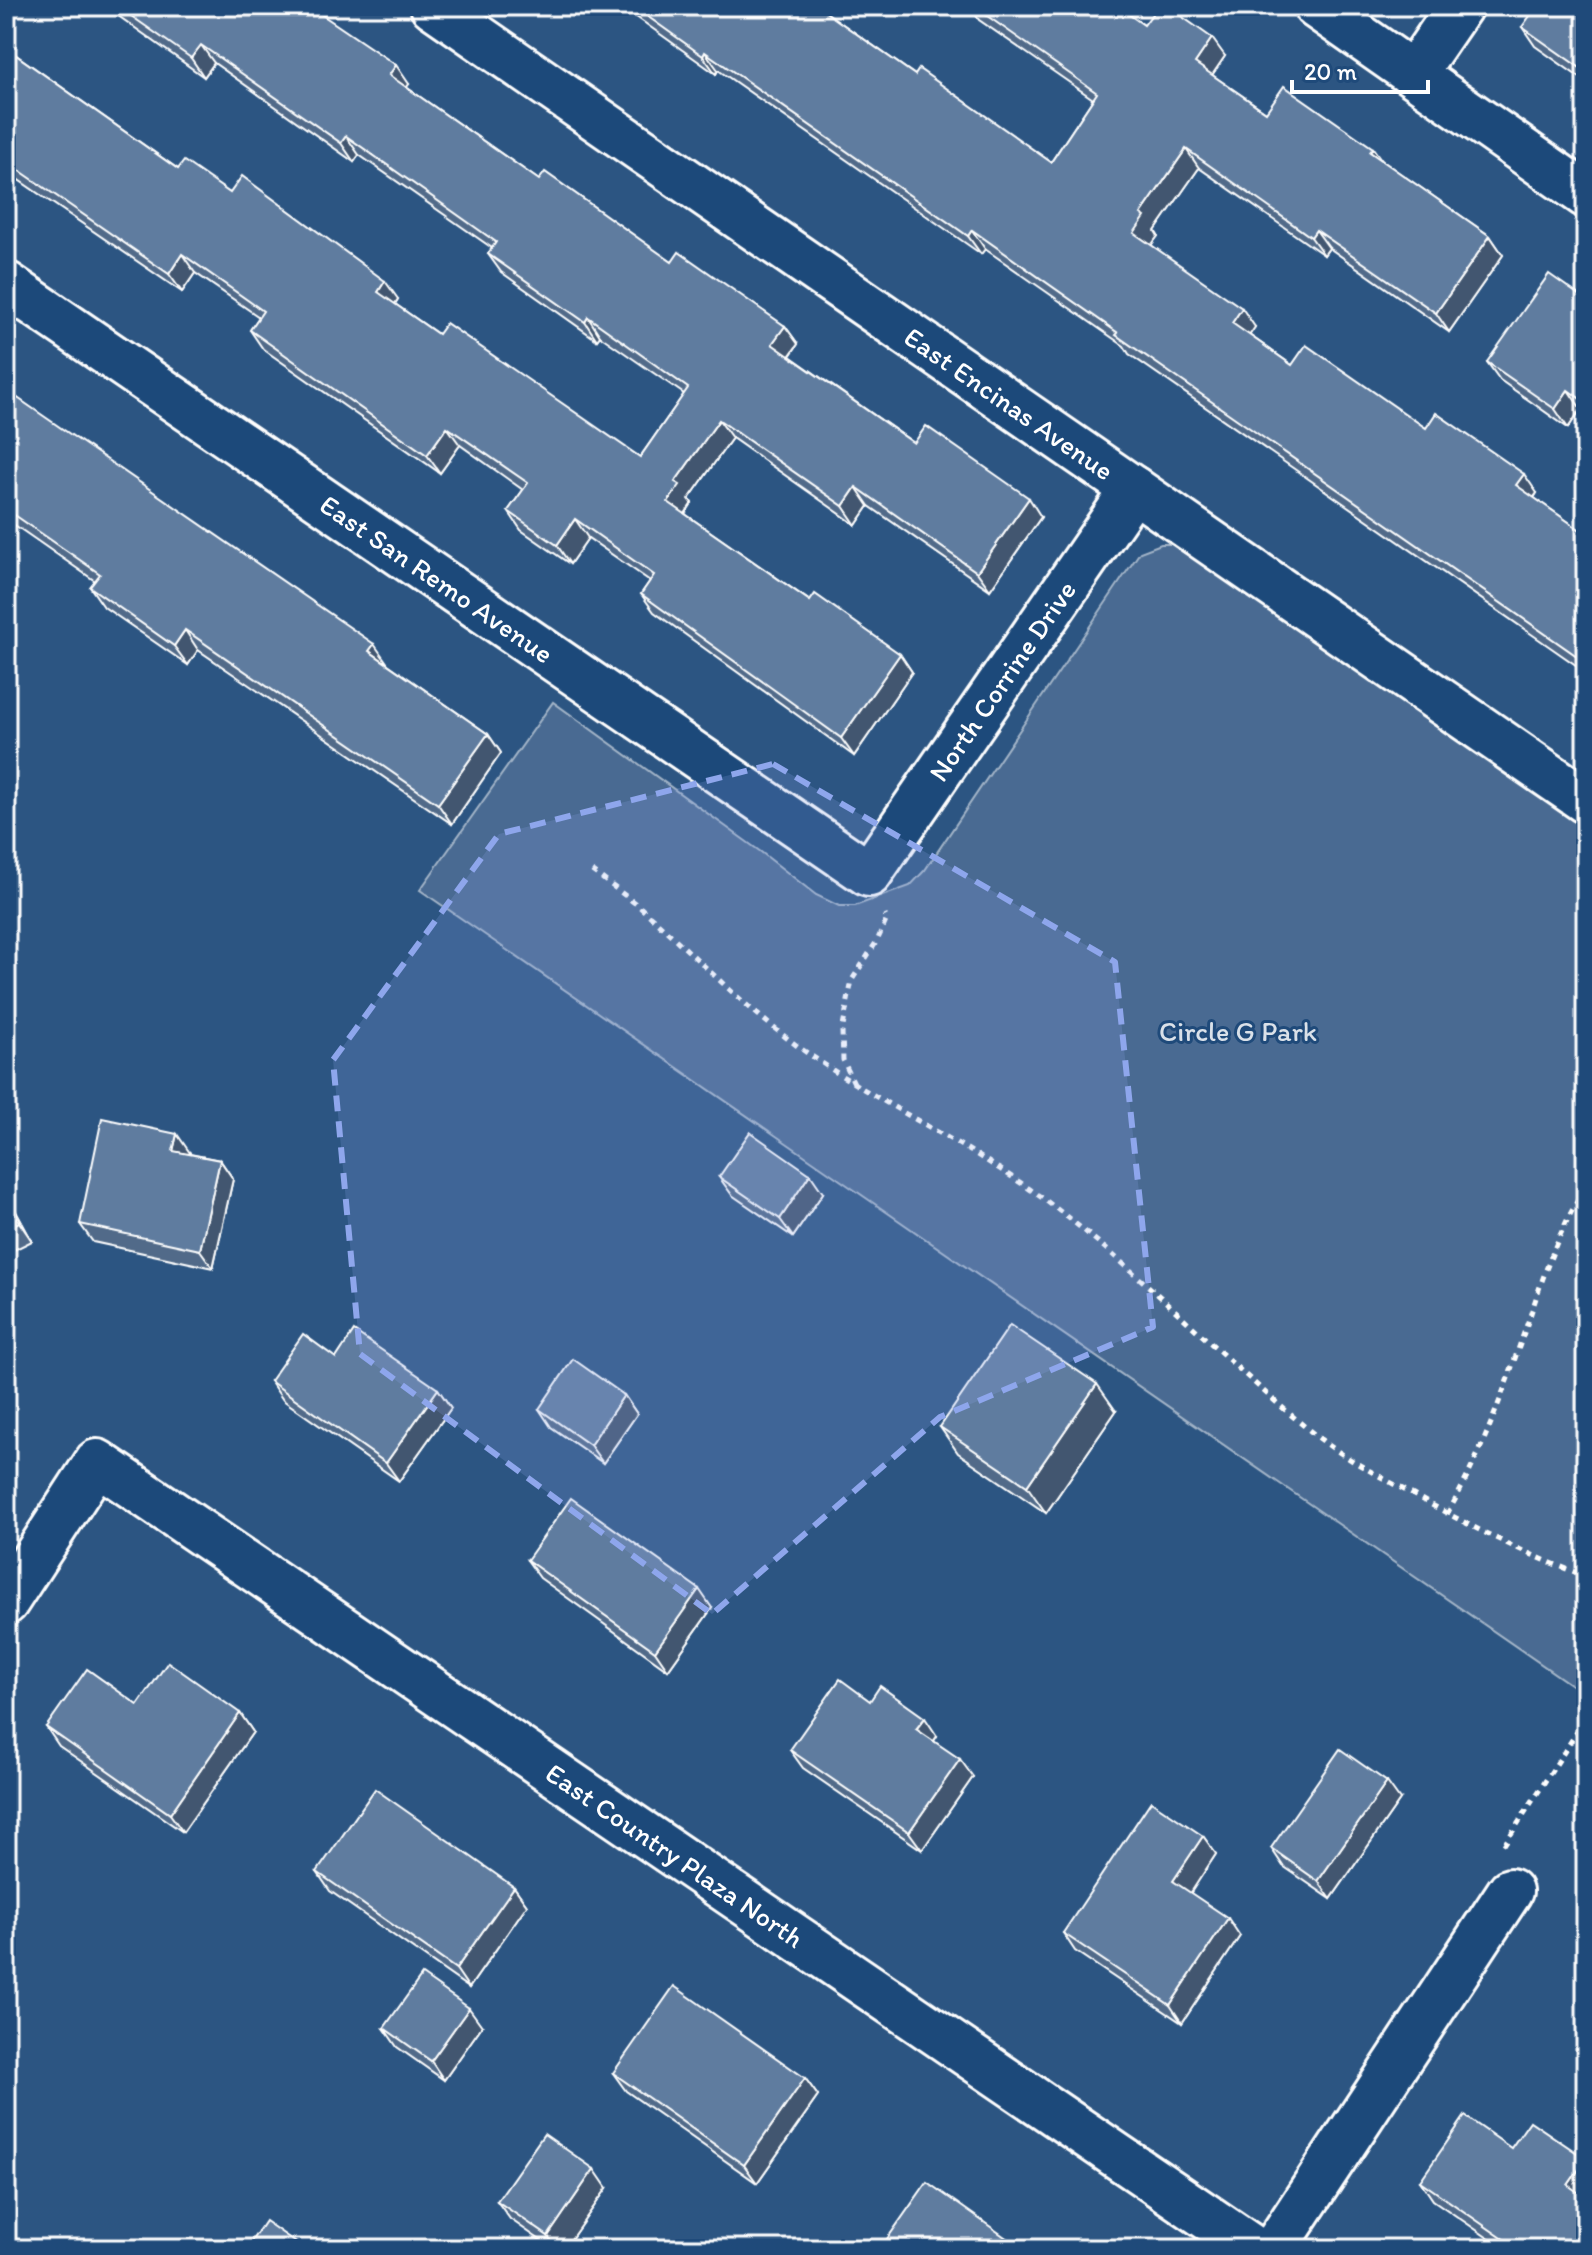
<svg xmlns="http://www.w3.org/2000/svg" width="1592" height="2255" font-family="Itim,sans-serif">
<rect width="100%" height="100%" fill="#2c5582"/>
<filter id="ink" filterUnits="userSpaceOnUse"><feTurbulence type="fractalNoise" baseFrequency=".0125" numOctaves="2"/><feDisplacementMap in="SourceGraphic" scale="16" xChannelSelector="R" yChannelSelector="G"/><feConvolveMatrix kernelMatrix="1 2 1 2 8 2 1 2 1" color-interpolation-filters="sRGB"/></filter>
<g filter="url(#ink)">
<!-- green -->
<polygon fill="#486b92" stroke="#a4b5c8" stroke-width="2" points="1161,544 1182,544 1586,820 1586,1695 420,890 553,702 761,852 816,895 839,906 855,906 910,886 925,870 1140,552"/>
<g fill="none" stroke-linecap="round" stroke-linejoin="round">
<!-- minor casing -->
<g stroke="#fff" stroke-width="50">
<g id="minor">
<path id="s1" d="M433 6 1586 801"/>
<polyline points="1316,6 1586,195"/>
<polyline points="1414,73 1460,6"/>
<path id="s2" d="M6 284 869 874 1134 489"/>
<path id="s3" d="M6 1602 97 1462 1254 2249"/>
<polyline points="1274,2249 1510,1891"/>
</g>
</g>
<!-- path -->
<g stroke="#fff" stroke-width="5" stroke-dasharray="6 6" stroke-linecap="butt">
<path d="M592 871C608 883 625 895 641 908 695 955 744 1008 803 1050 882 1106 972 1145 1049 1203 1142 1273 1223 1360 1314 1434 1342 1457 1376 1474 1408 1492 1466 1524 1523 1554 1586 1576"/>
<polyline points="854,1083 843,1060 842,1032 852,980 877,941 887,919 885,915"/>
<path d="M1447 1514C1484 1452 1506 1383 1530 1316 1545 1271 1560 1227 1586 1187"/>
<polyline points="1504,1845 1586,1718"/>
</g>
<!-- minor -->
<use href="#minor" stroke="#1f4a7a" stroke-width="44"/>
</g>
<!-- wall -->
<g fill="#516b89" stroke="#fff" stroke-width="2">
<polygon points="110,6 309,6 409,84 406,87 539,180 672,262 785,326 798,344 790,356 914,443 1041,517 990,590 869,506 856,525 732,438 689,499 692,503 685,514 810,601 900,654 912,672 854,756 654,612 641,594 650,581 588,538 570,564 521,530 508,511 523,490 460,445 440,473 263,349 250,330 259,317 195,273 182,292 7,172 6,170 6,40 13,50 12,52 178,169 230,193 398,299 395,304 438,334 640,457 684,394 600,336 597,340 501,272 488,254 492,248 359,155 354,162 214,63 204,77 117,15"/>
<polygon points="621,6 817,6 915,75 1051,162 1093,99 979,20 970,6 1117,6 1144,25 1225,56 1212,75 1266,112 1382,161 1490,236 1503,255 1449,332 1329,248 1324,255 1199,168 1155,231 1158,236 1151,245 1255,327 1249,335 1292,365 1426,428 1537,493 1534,498 1586,534 1586,672 1129,354 1124,346 985,249 981,254 718,70 716,74"/>
<polygon points="1586,6 1586,82 1535,46 1522,27"/>
<polygon points="1586,300 1586,412 1581,409 1568,428 1500,380 1487,362"/>
<polygon points="6,390 388,664 488,734 501,753 452,824 198,650 188,665 104,607 90,587 95,581 6,519"/>
<polygon points="190,1153 190,1154 220,1160 233,1179 213,1268 93,1242 80,1224"/>
<polygon points="719,1177 823,1193 793,1237 732,1195"/>
<polygon points="6,1193 32,1241 6,1254"/>
<polygon points="336,1358 438,1389 451,1408 399,1481 283,1400 270,1381"/>
<polygon points="624,1395 637,1414 603,1463 551,1427 539,1409"/>
<polygon points="1116,1411 1046,1513 958,1453 940,1427"/>
<polygon points="527,1560 712,1608 668,1670 540,1578"/>
<polygon points="870,1701 937,1736 934,1741 973,1777 922,1850 803,1768 790,1750"/>
<polygon points="138,1705 240,1713 253,1732 183,1832 59,1746 46,1727"/>
<polygon points="1400,1800 1331,1899 1283,1866 1271,1848"/>
<polygon points="1203,1836 1216,1854 1190,1893 1240,1936 1182,2023 1075,1951 1063,1933"/>
<polygon points="317,1872 514,1887 527,1905 469,1988 330,1891"/>
<polygon points="482,2026 444,2080 397,2047 384,2028"/>
<polygon points="613,2073 805,2078 818,2096 757,2183 626,2091"/>
<polygon points="1511,2148 1586,2159 1586,2196 1585,2197 1586,2249 1504,2249 1433,2200 1420,2181"/>
<polygon points="607,2188 564,2249 553,2249 510,2219 497,2201"/>
</g>
<!-- shaded-wall -->
<g fill="#42576f" stroke="#fff" stroke-width="2">
<polygon points="1212,38 1225,56 1208,81 1195,63"/>
<polygon points="6,40 13,50 7,58 6,57"/>
<polygon points="201,45 214,63 204,77 191,58"/>
<polygon points="705,52 718,70 716,74 703,56"/>
<polygon points="396,65 409,84 402,94 389,75"/>
<polygon points="346,136 359,155 354,162 341,143"/>
<polygon points="1373,148 1386,166 1370,152"/>
<polygon points="1186,149 1199,168 1155,231 1158,236 1147,251 1134,233 1141,214"/>
<polygon points="972,230 985,249 981,254 968,236"/>
<polygon points="1316,230 1329,248 1324,255 1311,237"/>
<polygon points="1490,236 1503,255 1449,332 1436,313"/>
<polygon points="182,254 195,273 182,292 169,274"/>
<polygon points="385,281 398,299 391,310 378,292"/>
<polygon points="1242,308 1255,327 1245,342 1232,323"/>
<polygon points="588,317 600,336 597,340 585,322"/>
<polygon points="785,326 798,344 785,362 772,344"/>
<polygon points="1568,390 1581,409 1568,428 1555,409"/>
<polygon points="719,420 732,438 689,499 692,503 681,520 668,502 675,482"/>
<polygon points="447,427 460,445 440,473 427,455"/>
<polygon points="1524,474 1537,493 1529,504 1516,485"/>
<polygon points="856,487 869,506 856,525 843,506"/>
<polygon points="1029,498 1041,517 990,590 977,572"/>
<polygon points="575,519 588,538 570,564 557,545"/>
<polygon points="185,630 198,650 188,665 174,646"/>
<polygon points="374,644 388,664 369,651"/>
<polygon points="1582,649 1586,655 1586,669 1577,656"/>
<polygon points="900,654 912,672 854,756 841,738"/>
<polygon points="488,734 501,753 452,824 438,804"/>
<polygon points="177,1134 190,1153 186,1169 173,1151"/>
<polygon points="220,1160 233,1179 213,1268 200,1250"/>
<polygon points="810,1174 823,1193 793,1237 780,1219"/>
<polygon points="6,1193 8,1197 32,1241 19,1222 6,1198"/>
<polygon points="1097,1384 1116,1411 1046,1513 1027,1486"/>
<polygon points="438,1389 451,1408 399,1481 386,1463"/>
<polygon points="624,1395 637,1414 603,1463 590,1445"/>
<polygon points="699,1589 712,1608 668,1670 655,1651"/>
<polygon points="240,1713 253,1732 183,1832 170,1814"/>
<polygon points="925,1718 937,1736 929,1748 916,1729"/>
<polygon points="960,1759 973,1777 922,1850 909,1832"/>
<polygon points="1387,1782 1400,1800 1331,1899 1318,1881"/>
<polygon points="1203,1836 1216,1854 1186,1900 1173,1881"/>
<polygon points="514,1887 527,1905 469,1988 456,1969"/>
<polygon points="1228,1918 1240,1936 1182,2023 1170,2005"/>
<polygon points="469,2008 482,2026 444,2080 431,2061"/>
<polygon points="805,2078 818,2096 757,2183 744,2165"/>
<polygon points="1586,2159 1586,2196 1581,2204 1568,2185"/>
<polygon points="594,2169 607,2188 564,2249 557,2249 548,2236"/>
</g>
<!-- building -->
<g fill="#5e7c9f" stroke="#fff" stroke-width="2">
<polygon points="117,6 309,6 396,65 389,75 539,180 545,172 672,262 679,252 785,326 772,344 914,443 926,426 1029,498 977,572 856,487 843,506 719,420 675,482 680,485 668,502 810,601 815,594 900,654 841,738 641,594 654,575 575,519 557,545 508,511 528,483 447,427 427,455 250,330 263,311 182,254 169,274 6,161 6,48 178,169 184,161 230,193 242,176 385,281 378,292 438,334 446,323 640,457 688,388 588,317 585,322 488,254 496,242 346,136 341,143 201,45 191,58"/>
<polygon points="633,6 817,6 915,75 919,69 1051,162 1097,93 973,6 1117,6 1144,25 1158,6 1167,6 1212,38 1195,63 1266,112 1284,86 1373,148 1370,152 1490,236 1436,313 1316,230 1311,237 1186,149 1141,214 1145,217 1134,233 1242,308 1232,323 1292,365 1306,345 1426,428 1436,413 1524,474 1516,485 1586,534 1586,652 1582,649 1577,656 1116,335 1118,333 972,230 968,236 705,52 703,56"/>
<polygon points="1537,6 1586,6 1586,72 1522,27"/>
<polygon points="1549,274 1586,300 1586,403 1568,390 1555,409 1487,362"/>
<polygon points="6,390 374,644 369,651 488,734 438,804 185,630 174,646 90,587 100,574 6,509"/>
<polygon points="102,1118 177,1134 173,1151 220,1160 200,1250 80,1224"/>
<polygon points="750,1132 810,1174 780,1219 719,1177"/>
<polygon points="6,1198 19,1222 6,1229"/>
<polygon points="1010,1325 1097,1384 1027,1486 940,1427"/>
<polygon points="354,1331 438,1389 386,1463 270,1381 303,1334 336,1358"/>
<polygon points="573,1359 624,1395 590,1445 539,1409"/>
<polygon points="571,1498 699,1589 655,1651 527,1560"/>
<polygon points="168,1662 240,1713 170,1814 46,1727 87,1669 138,1705"/>
<polygon points="840,1679 870,1701 880,1686 925,1718 916,1729 960,1759 909,1832 790,1750"/>
<polygon points="1340,1749 1387,1782 1318,1881 1271,1848"/>
<polygon points="375,1789 514,1887 456,1969 317,1872"/>
<polygon points="1151,1801 1203,1836 1173,1881 1228,1918 1170,2005 1063,1933"/>
<polygon points="422,1975 469,2008 431,2061 384,2028"/>
<polygon points="674,1986 805,2078 744,2165 613,2073"/>
<polygon points="1465,2116 1511,2148 1530,2121 1586,2159 1568,2185 1586,2198 1586,2249 1518,2249 1420,2181"/>
<polygon points="544,2134 594,2169 548,2236 497,2201"/>
<polygon points="927,2182 1022,2249 880,2249"/>
<polygon points="265,2221 305,2249 246,2249"/>
</g>
</g>
<!-- marked area -->
<path fill="#8ea6ec" fill-opacity="0.2" stroke="#8ea6ec" stroke-width="6" stroke-dasharray="16 10" stroke-linejoin="round" d="M773 764 1115 962 1153 1327 940 1417 712 1614 360 1354 333 1060 499 834Z"/>
<g text-anchor="middle" dominant-baseline="central" stroke-width="6" stroke-linejoin="round" paint-order="stroke">
<!-- street labels -->
<g font-size="28" fill="#fff" stroke="#1f4a7a">
<text stroke="none"><textPath href="#s1" startOffset="700">East Encinas Avenue</textPath></text>
<text stroke="none"><textPath href="#s2" startOffset="522">East San Remo Avenue</textPath></text>
<text stroke="none"><textPath href="#s2" startOffset="1280">North Corrine Drive</textPath></text>
<text stroke="none"><textPath href="#s3" startOffset="866">East Country Plaza North</textPath></text>
</g>
<!-- park labels -->
<g font-size="28" fill="#dae1e9" stroke="#1f4a7a">
<text x="1238" y="1031">Circle G Park</text>
</g>
</g>
<!-- margin -->
<rect width="1592" height="2255" fill="none" stroke="#1f4a7a" stroke-width="32"/>
<rect x="16" y="16" width="1560" height="2223" fill="none" stroke="#fff" stroke-width="3" filter="url(#ink)"/>
<!-- scale -->
<path d="M1292 80v12h136v-12" fill="none" stroke="#ffffff" stroke-width="4"/>
<text x="1304" y="80" font-size="24" fill="#ffffff" stroke="#1f4a7a" stroke-width="6" paint-order="stroke">20 m</text>
</svg>
